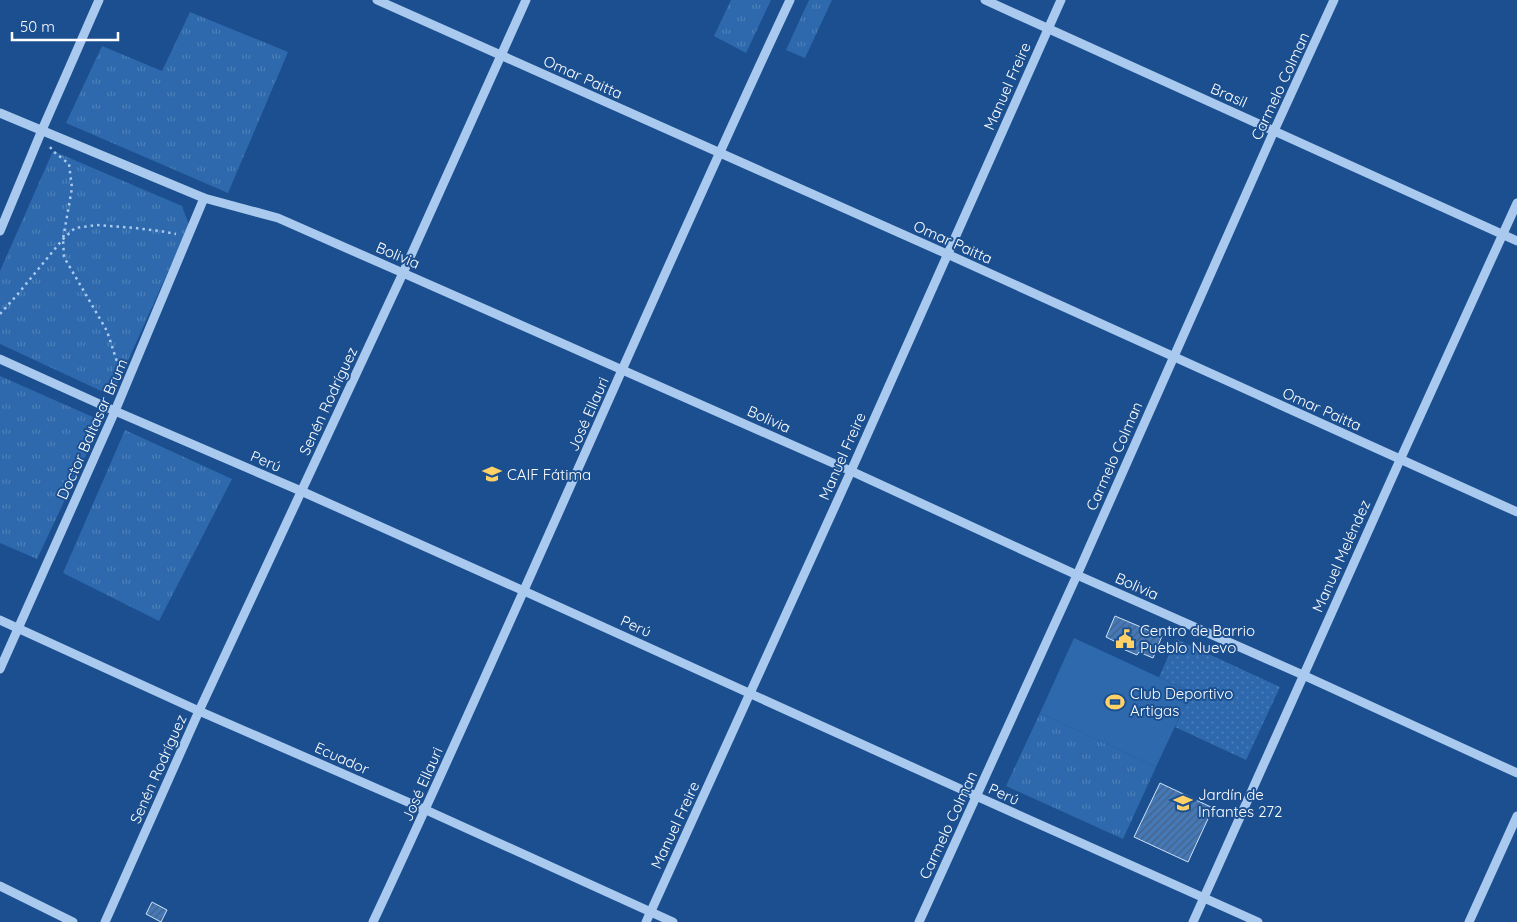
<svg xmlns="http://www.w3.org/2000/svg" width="1517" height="922" font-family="Quicksand,sans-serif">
<defs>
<pattern id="grass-tufts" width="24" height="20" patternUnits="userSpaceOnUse" patternTransform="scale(1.25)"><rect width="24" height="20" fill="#2e69ad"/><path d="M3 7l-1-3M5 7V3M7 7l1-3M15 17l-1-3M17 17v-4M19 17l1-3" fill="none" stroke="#4d80b9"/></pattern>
<pattern id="park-dots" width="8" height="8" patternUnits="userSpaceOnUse" patternTransform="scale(1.25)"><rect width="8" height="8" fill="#2e69ad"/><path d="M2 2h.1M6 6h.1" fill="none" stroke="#4d80b9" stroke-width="1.8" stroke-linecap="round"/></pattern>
<pattern id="building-hatch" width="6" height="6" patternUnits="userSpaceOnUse" patternTransform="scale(1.25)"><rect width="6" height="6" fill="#4478b7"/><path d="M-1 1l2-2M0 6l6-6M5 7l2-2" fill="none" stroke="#486282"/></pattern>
</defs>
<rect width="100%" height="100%" fill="#1b4f8f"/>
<!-- grass -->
<g fill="url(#grass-tufts)">
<polygon points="731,0 771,0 746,53 714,36"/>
<polygon points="809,0 832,0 805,58 786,50"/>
<polygon points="190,12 288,52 228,193 66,123 102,46 162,71"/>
<polygon points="53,151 182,206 189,225 112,396 0,344 0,271"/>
<polygon points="0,376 102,421 37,559 0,543"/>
<polygon points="125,430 232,479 159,621 63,573"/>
<polygon points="1040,713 1156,767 1123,839 1006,786"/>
</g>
<!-- park -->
<polygon fill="url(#park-dots)" points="1176,639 1280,687 1246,760 1175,727 1191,692 1159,677"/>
<!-- garden -->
<polygon fill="#2e69ad" points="1074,638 1191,692 1156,767 1040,713"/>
<!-- building -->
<g fill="url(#building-hatch)" stroke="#cfe3fa">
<polygon points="1115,616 1162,636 1153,658 1139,652 1137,655 1116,646 1118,643 1106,637"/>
<polygon points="1160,783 1213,808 1188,862 1134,837"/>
<polygon points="152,902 167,910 161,922 146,914"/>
</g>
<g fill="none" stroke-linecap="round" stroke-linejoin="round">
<!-- path -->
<g stroke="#a9c9ee" stroke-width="2.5" stroke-dasharray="2.5 4" stroke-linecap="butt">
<polyline points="50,147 53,151 69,164 72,188 63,239 64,257 107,331 120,371"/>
<polyline points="0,314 17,295 63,239 75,228 97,225 135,228 160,231 176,234"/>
</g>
<!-- minor -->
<g stroke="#a9c9ee" stroke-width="9">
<polyline points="377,0 947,254 1517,512"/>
<polyline points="985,0 1517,241"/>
<polyline points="0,113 204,198 278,218 403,273 851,471 1077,575 1303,675 1517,773"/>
<polyline points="0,231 42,130 99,0"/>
<polyline points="0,359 115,411 301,491 524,591 976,796 1258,922"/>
<polyline points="0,620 199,711 426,810 673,922"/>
<polyline points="0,669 115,411 204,198"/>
<polyline points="0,886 73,922"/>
<polyline points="105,922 199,711 403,273 526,0"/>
<path d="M373 922C516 617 647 305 790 0"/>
<polyline points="646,922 851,471 1061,0"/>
<polyline points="919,922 1077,575 1274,131 1334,0"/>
<polyline points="1193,922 1400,460 1517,203"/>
<polyline points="1469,922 1517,816"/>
</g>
</g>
<!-- icons -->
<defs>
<g id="school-bare" transform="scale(1.5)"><path d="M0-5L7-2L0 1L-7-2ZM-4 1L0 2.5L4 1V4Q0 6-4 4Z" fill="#ffd166" stroke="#1b4f8f" stroke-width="2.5" paint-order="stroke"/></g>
<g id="civic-bare" transform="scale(1.5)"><path d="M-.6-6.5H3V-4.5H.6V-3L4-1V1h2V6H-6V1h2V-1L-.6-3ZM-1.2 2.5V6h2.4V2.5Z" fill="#ffd166" stroke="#1b4f8f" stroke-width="2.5" paint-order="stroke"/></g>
<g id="stadium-bare" transform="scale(1.5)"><path d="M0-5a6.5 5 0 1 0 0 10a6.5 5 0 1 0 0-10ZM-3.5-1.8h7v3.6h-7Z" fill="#ffd166" stroke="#1b4f8f" stroke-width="2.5" paint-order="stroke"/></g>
</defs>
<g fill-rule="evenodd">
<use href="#school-bare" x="492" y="474"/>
<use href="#civic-bare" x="1125" y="639"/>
<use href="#stadium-bare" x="1115" y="702"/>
<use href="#school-bare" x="1183" y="803"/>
</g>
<g text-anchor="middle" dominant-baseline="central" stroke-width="4" stroke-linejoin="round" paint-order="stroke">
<!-- street labels -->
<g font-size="15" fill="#fff" stroke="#1b4f8f">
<text transform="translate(583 77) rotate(24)">Omar Paitta</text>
<text transform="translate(1007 86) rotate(-66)">Manuel Freire</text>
<text transform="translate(1280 86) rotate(-65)">Carmelo Colman</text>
<text transform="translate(1229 95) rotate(24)">Brasil</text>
<text transform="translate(953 242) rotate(24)">Omar Paitta</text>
<text transform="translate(398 255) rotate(23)">Bolivia</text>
<text transform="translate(328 401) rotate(-65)">Senén Rodríguez</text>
<text transform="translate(1322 409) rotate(24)">Omar Paitta</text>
<text transform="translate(588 414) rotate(-66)">José Ellauri</text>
<text transform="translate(769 419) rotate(24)">Bolivia</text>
<text transform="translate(92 429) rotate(-66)">Doctor Baltasar Brum</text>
<text transform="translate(842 456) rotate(-66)">Manuel Freire</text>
<text transform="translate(1114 456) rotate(-66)">Carmelo Colman</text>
<text transform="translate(266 461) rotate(23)">Perú</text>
<text transform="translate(1341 556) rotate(-66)">Manuel Meléndez</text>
<text transform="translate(1137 586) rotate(24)">Bolivia</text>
<text transform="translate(636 626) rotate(24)">Perú</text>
<text transform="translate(342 758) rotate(24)">Ecuador</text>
<text transform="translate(158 769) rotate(-66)">Senén Rodríguez</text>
<text transform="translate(422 784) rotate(-66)">José Ellauri</text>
<text transform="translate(1004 794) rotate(24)">Perú</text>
<text transform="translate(675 825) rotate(-65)">Manuel Freire</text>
<text transform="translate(948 825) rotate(-65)">Carmelo Colman</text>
</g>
<!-- poi labels -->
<g font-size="15" fill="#fff" stroke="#1b4f8f" text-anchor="start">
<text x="507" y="474">CAIF Fátima</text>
<text x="1140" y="630">Centro de Barrio<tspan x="1140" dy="17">Pueblo Nuevo</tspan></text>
<text x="1130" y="693">Club Deportivo<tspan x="1130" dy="17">Artigas</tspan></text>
<text x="1198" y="794">Jardín de<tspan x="1198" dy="17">Infantes 272</tspan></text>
</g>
</g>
<!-- scale -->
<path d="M12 32v8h106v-8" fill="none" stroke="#ffffff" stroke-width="2.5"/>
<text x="20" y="32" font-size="15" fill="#ffffff" stroke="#1b4f8f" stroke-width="4" paint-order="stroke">50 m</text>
</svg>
